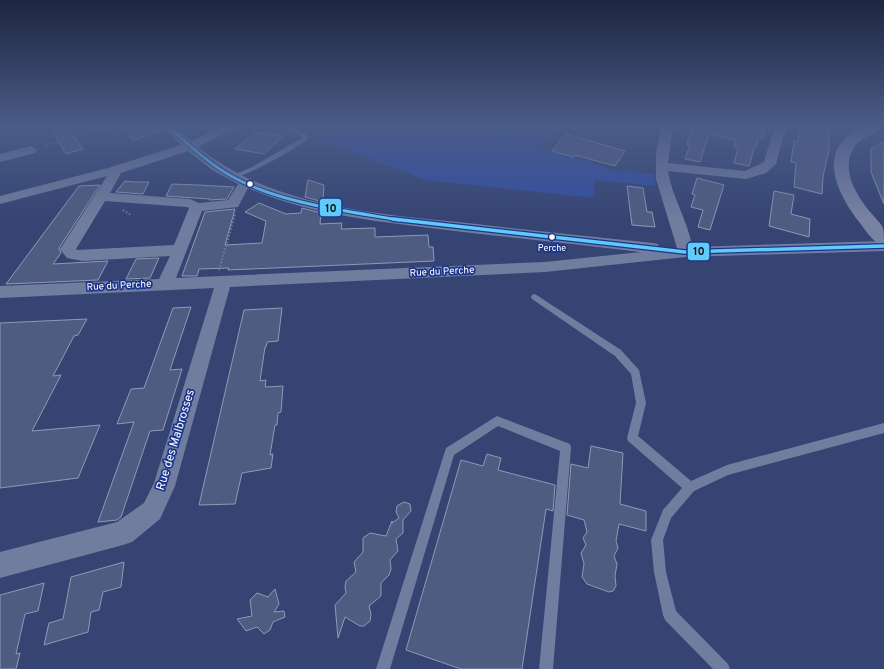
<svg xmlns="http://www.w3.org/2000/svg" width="884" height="669" font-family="Overpass,sans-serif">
<rect width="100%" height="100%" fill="#354473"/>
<!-- green -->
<polygon fill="#304da2" points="340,126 552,126 558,128 540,147 624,173 626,170 654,174 655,186 594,180 594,198 426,180 321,141 344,129"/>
<!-- building -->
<g fill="#4f5c81" stroke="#9099b5">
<polygon points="64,126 67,126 83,149 66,154 52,130"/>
<polygon points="123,126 161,126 164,130 133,140"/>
<polygon points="693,126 766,126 763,139 758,138 757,145 755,145 749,166 734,163 738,148 734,147 735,140 709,134 700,162 685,159 690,145 687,144"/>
<polygon points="815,126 829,126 829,149 823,177 822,194 794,187 796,163 791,162 794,141 798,142 800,129 814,132"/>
<polygon points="255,132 283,136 264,154 235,149"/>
<polygon points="566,134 625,151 615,166 575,155 573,157 552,151"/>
<polygon points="884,141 884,204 871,172 871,149"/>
<polygon points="697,178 724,185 710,230 698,227 703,210 691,207 695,195 692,194"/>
<polygon points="308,180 324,185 323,202 305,197"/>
<polygon points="125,181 134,182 149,182 143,194 116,192"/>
<polygon points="172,184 198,185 234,187 227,199 209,200 210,199 166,196"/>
<polygon points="100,185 59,248 61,253 53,264 108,261 98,280 6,284 79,186"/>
<polygon points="627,186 643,188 647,212 652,212 655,227 632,225"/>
<polygon points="774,191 794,195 791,214 810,219 809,237 769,226"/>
<polygon points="259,203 286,214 301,213 302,208 321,213 320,224 342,223 341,229 375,228 375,237 428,235 429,247 433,247 434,261 228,270 229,268 199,269 197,276 182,276 205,212 235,209 225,245 262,243 266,221 245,212"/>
<polygon points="159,258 150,278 126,279 136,259"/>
<polygon points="191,307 170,370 182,369 163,430 150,431 121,517 117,520 98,522 134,422 117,424 131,389 144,388 173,308"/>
<polygon points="282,308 278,341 267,342 266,347 265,347 260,381 266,380 265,387 283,386 281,412 278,413 277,425 275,425 270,455 273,454 271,468 242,473 235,504 199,505 244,310"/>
<polygon points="87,319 78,335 74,336 53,376 61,375 32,431 100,425 78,478 0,488 0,323"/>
<polygon points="591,446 623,453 620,504 646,511 646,531 619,524 616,541 618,548 614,556 617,564 615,576 616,586 613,591 609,592 587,584 582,577 584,564 581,553 586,545 583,538 587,532 584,520 567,515 571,464 588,468"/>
<polygon points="487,454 501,458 498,470 555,485 553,511 546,509 522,669 461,669 406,650 461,460 483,466"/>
<polygon points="404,502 410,504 411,511 403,520 403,533 396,539 398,551 390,560 391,569 389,575 381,583 381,596 369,606 371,614 370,621 364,626 360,626 345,617 338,638 335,605 346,593 345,587 346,581 356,572 354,562 363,552 363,538 370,533 386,536 392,521 392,523 399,518 396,512 397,506"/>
<polygon points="124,562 121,587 103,592 99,610 91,612 88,632 44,645 49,623 63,619 71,577"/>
<polygon points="44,583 38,611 25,614 16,654 20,653 16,669 0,669 0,595"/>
<polygon points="275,589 279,604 274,612 284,611 285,617 273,622 270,630 264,634 257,627 246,631 237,619 252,616 250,600 257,593 268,597"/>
</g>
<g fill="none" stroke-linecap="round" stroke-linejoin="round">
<!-- path -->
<g stroke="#717d9f" stroke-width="2" stroke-dasharray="1.5 2" stroke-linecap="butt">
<polyline points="43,146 111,126"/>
<polyline points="123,210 131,215"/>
<polyline points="219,270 235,215"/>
</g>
<!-- lane -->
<g fill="#717d9f" fill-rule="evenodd">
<path d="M282 126H290L307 135 308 139C299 147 241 180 231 178V176L252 167 302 138V137Z"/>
<polygon points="535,294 621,350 639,370 646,403 638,436 691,481 727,465 884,423 884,433 728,475 694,491 671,518 663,540 666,572 676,611 728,664 730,669 713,669 665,620 663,615 654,572 651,540 663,510 682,488 628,441 627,438 636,403 631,374 615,356 532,299 531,297 532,295"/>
<polygon points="497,416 570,444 571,448 553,669 539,669 560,451 498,426 454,455 390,669 376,669 446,448"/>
</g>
<!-- street -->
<g fill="#717d9f" fill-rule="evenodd">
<path d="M162 126H174L191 141 223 126H240L198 147C274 209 381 214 476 224 535 231 594 237 653 243L658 244 660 250 677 248 656 179V153L661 126H673L668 163 745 171 764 162 771 138 777 126H788L783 138 776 164 766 173 746 179 668 171C672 198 688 220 692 247L884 241V251L685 257 545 272 230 287 175 486 160 519 132 542 123 545 0 578V552L117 522 144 503 154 483 214 288 0 298V286L159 279 170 256 82 261 67 258 60 249 107 176 0 204V196L108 168 181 145ZM188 151 212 170 238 184 228 200 199 203 190 199 110 193 121 173ZM248 188C307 214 374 221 438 229 505 237 573 244 641 252L545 262 176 278 202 211 238 207ZM105 201 187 207 189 208 174 245 77 250 76 249Z"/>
<polygon points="31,146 37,150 35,153 0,162 0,154"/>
</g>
<!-- secondary -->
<path fill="#7883a3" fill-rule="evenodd" d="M863 126H882C875 136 859 137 853 149 841 171 857 196 871 213 875 218 880 222 883 228 884 232 884 241 884 246 873 243 867 232 860 223 836 192 815 148 863 126Z"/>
<!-- bus-1-far1 casing -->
<g stroke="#1c368c" stroke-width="5">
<path id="bus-1-far1" d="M168 126C188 144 209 164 233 177 279 203 347 211 399 220"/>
</g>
<!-- bus-1 casing -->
<g stroke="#1c368c" stroke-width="6">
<polyline id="bus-1" points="393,219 685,252 884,246"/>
</g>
<!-- bus-1-far1 -->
<use href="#bus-1-far1" stroke="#60caf8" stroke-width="3"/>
<!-- bus-1 -->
<use href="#bus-1" stroke="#60caf8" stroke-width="3.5"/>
</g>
<!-- sky -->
<linearGradient id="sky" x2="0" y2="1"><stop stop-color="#1d253f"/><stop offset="0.57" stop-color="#4b5c88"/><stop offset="1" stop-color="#4b5c88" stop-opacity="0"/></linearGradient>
<rect width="884" height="220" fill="url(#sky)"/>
<!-- markers -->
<g fill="#fff" stroke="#1c368c" stroke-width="1.5">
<circle cx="250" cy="184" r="3.5"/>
<circle cx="552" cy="237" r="3.5"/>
</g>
<g text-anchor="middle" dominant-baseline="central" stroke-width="3.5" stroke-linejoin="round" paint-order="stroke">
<!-- bus labels -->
<g font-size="9" fill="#fff" stroke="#1c368c">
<text x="552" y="248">Perche</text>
</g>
<!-- street labels -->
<g font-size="10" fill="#fff" stroke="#1c368c">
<text transform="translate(442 272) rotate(-3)">Rue du Perche</text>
<text transform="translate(119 286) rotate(-3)">Rue du Perche</text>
</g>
<!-- near-street labels -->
<g font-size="12" fill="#fff" stroke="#1c368c">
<text transform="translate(176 440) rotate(-73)">Rue des Malbrosses</text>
</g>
</g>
<g stroke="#1c368c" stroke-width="1.5">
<rect x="319" y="198" width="23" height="19" rx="4" fill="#60caf8"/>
<rect x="687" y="242" width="23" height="19" rx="4" fill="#60caf8"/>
</g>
<g font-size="11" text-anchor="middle" font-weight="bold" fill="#111">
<text x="331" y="212">10</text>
<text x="699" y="255">10</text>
</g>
</svg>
